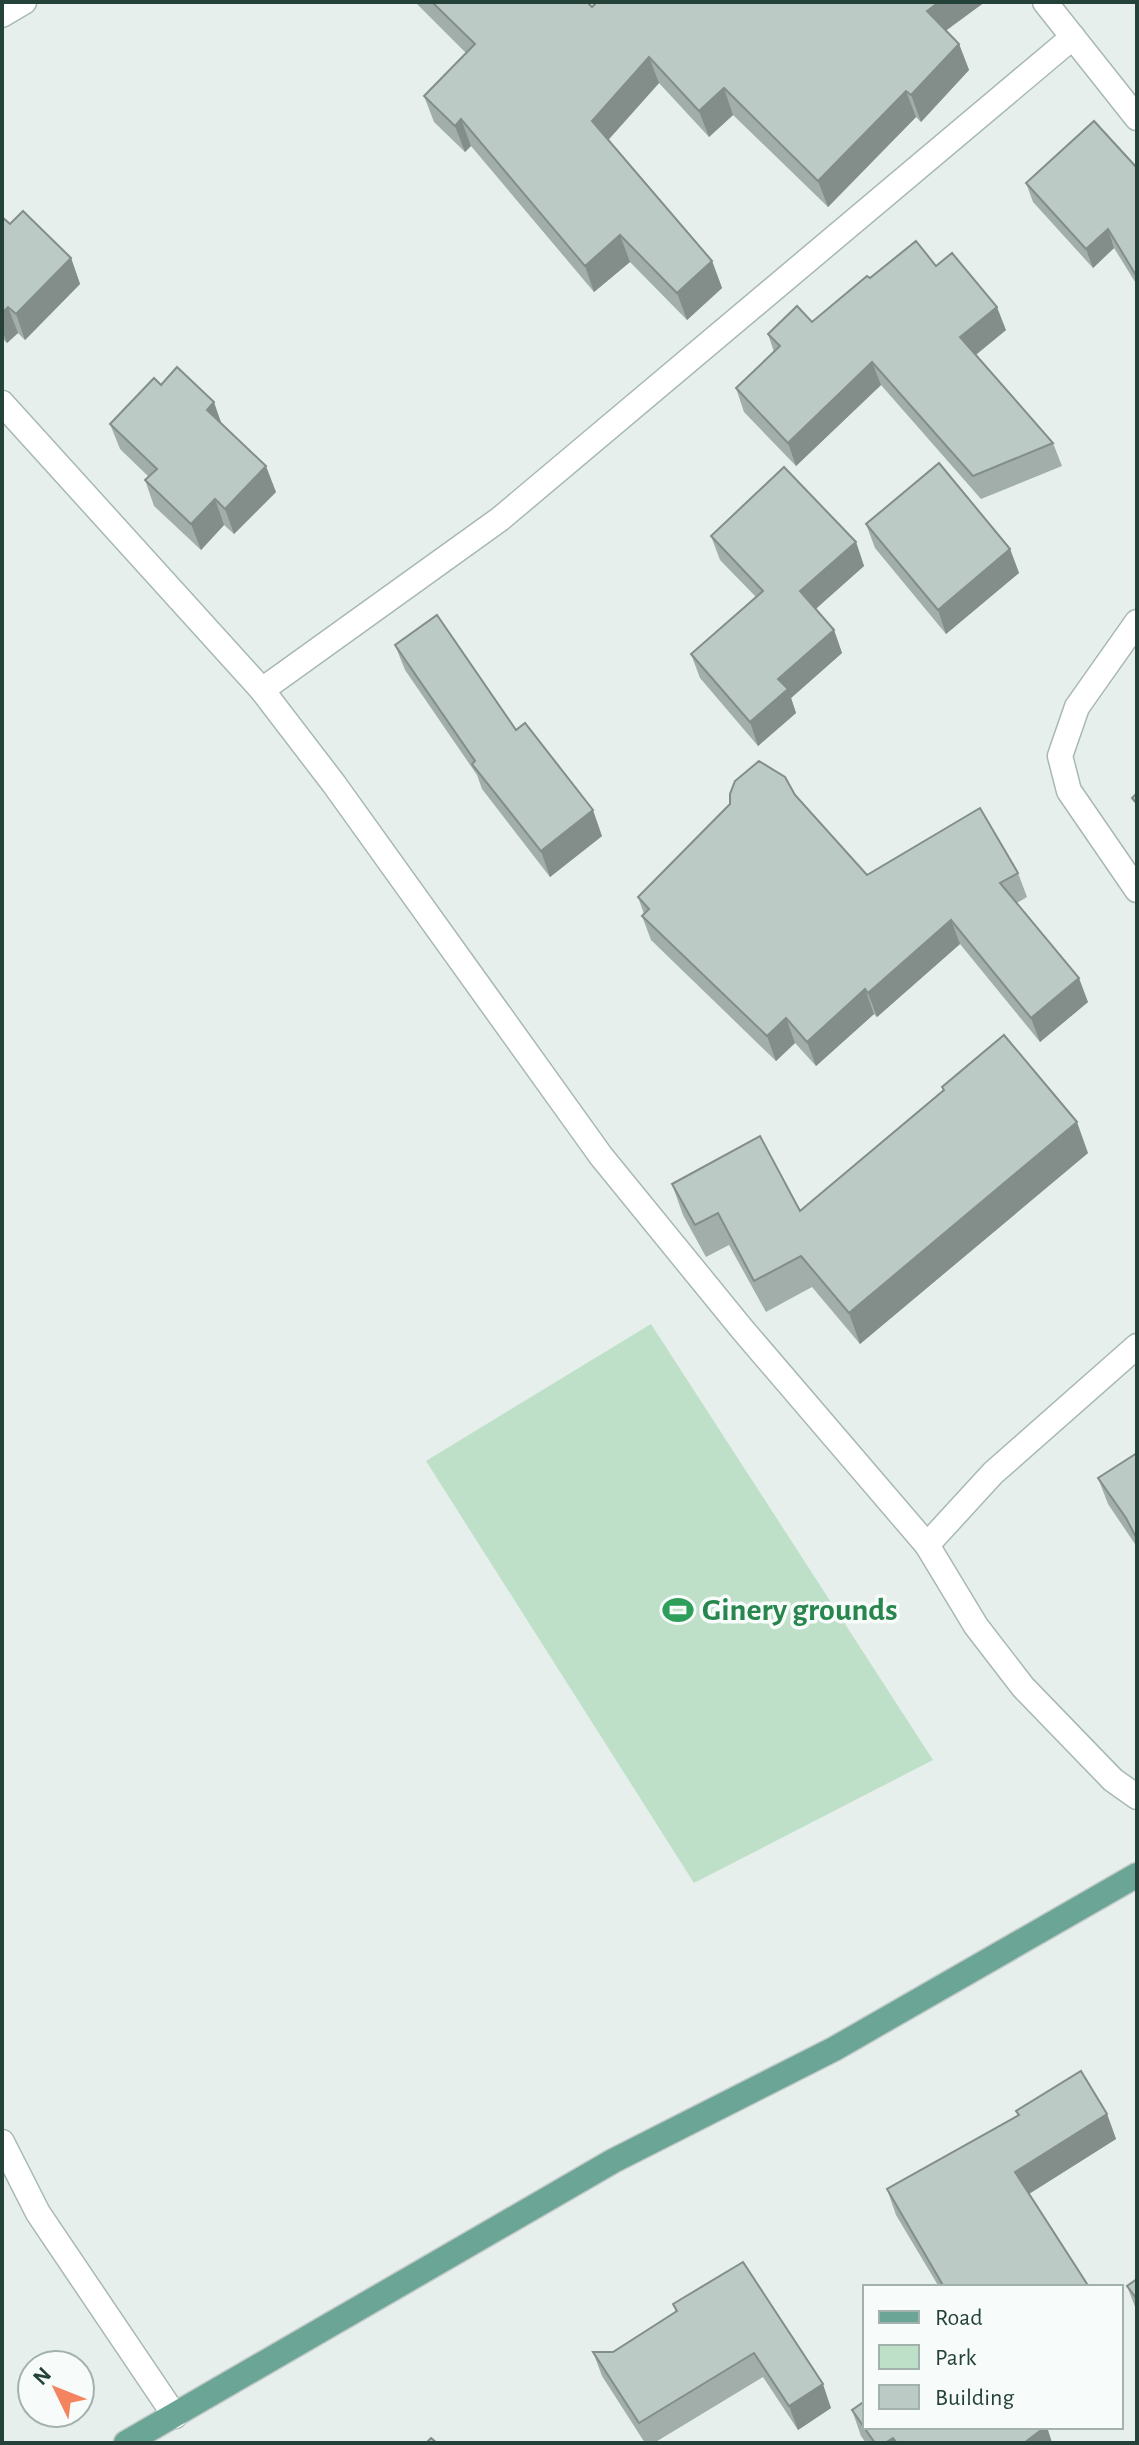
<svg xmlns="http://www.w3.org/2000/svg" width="1139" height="2445" font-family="'Alegreya Sans',sans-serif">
<rect width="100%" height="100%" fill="#e6efeb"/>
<!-- green -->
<polygon fill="#bfe0c8" points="651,1324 933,1760 694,1883 426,1461"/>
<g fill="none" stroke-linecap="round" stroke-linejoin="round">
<!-- minor casing -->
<g stroke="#a8b8b2" stroke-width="27">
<g id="minor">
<polyline points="1045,2 1137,118"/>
<polyline points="2,15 24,2"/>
<polyline points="2,403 262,690 334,784 601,1156 742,1329 927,1545 976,1626 1023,1687 1113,1780 1137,1797"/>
<polyline points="1137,622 1077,707 1060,756 1069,791 1137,890"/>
<polyline points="262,690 500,519 1073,37"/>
<polyline points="927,1545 993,1473 1137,1346"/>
<polyline points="2,2142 38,2213 175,2416"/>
</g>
</g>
<!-- major casing -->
<g stroke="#c2cac8" stroke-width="27">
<polyline id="major" points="126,2443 613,2161 834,2049 1137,1875"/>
</g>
<!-- minor -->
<use href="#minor" stroke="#fff" stroke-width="24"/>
<!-- major -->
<use href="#major" stroke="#6aa596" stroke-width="24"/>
</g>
<!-- wall -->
<g fill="#a1aea9">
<polygon points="415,2 587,2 592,7 946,30 959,44 969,70 921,122 916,117 828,207 733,115 709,137 659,83 608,140 712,261 722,288 687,320 630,262 594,292 471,146 465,152 434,122 424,96 466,53"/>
<polygon points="1137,168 1137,285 1114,248 1093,268 1033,202 1026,183"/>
<polygon points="2,217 10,224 71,258 80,284 25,340 18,333 7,343 2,338"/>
<polygon points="936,266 1006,330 976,355 1053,443 1062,466 981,499 881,385 796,466 744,412 736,388 774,352 768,334 812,322 870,278"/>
<polygon points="161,385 221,423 276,492 234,534 224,525 201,550 154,506 145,480 149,477 120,449 110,424"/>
<polygon points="866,524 1010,549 1019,573 946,634 875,548"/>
<polygon points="711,536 856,542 864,566 815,609 834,630 842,653 791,698 796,713 758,746 700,678 691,654 756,597 720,560"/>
<polygon points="395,645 516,730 602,836 550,877 482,789 477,775 405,670"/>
<polygon points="795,795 867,875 1018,873 1027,897 1017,903 1088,1002 1040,1042 960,944 877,1017 874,1014 816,1066 795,1043 776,1061 651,940 642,916 644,914 638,897"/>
<polygon points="942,1087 1088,1153 860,1344 812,1287 766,1312 729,1245 706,1257 683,1215 672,1184 800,1211 943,1091"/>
<polygon points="1137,1453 1137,1547 1108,1504 1098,1478"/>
<polygon points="1016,2111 1107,2114 1116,2139 1029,2194 1089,2287 939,2287 896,2215 887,2189 1018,2115"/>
<polygon points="743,2262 831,2408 798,2430 763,2377 654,2443 645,2443 602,2376 593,2352 613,2352 676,2312 673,2304"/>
<polygon points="1137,2279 1137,2312 1127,2286"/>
<polygon points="852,2410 865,2427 1047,2427 1052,2443 866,2443 861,2436"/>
</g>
<!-- shaded-wall -->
<g fill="#838d89">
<polygon points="939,2 985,2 936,38 927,11"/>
<polygon points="959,44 969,70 921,122 911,95"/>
<polygon points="649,57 659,83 602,147 592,121"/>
<polygon points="724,88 733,115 709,137 699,111"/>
<polygon points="906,91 916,117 828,207 818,181"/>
<polygon points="461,119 471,146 465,152 455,126"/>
<polygon points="1108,229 1114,248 1093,268 1086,249"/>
<polygon points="620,235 630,262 594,292 585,266"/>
<polygon points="71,258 80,284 25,340 16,314"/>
<polygon points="712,261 722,288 687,320 677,293"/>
<polygon points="8,307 18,333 7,343 2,329 2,313"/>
<polygon points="997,307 1006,330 969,360 960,337"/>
<polygon points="872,362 881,385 796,466 788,443"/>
<polygon points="214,402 223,428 207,410"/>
<polygon points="266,466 276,492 234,534 225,509"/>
<polygon points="215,499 224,525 201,550 191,524"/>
<polygon points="856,542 864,566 809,615 800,591"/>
<polygon points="1010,549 1019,573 946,634 938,610"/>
<polygon points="834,630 842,653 791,698 796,713 758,746 750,722 778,679"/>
<polygon points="593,810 602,836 550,877 541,851"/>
<polygon points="951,920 960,944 877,1017 868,993"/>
<polygon points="1079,978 1088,1002 1040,1042 1031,1018"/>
<polygon points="865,989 874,1014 816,1066 807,1042"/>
<polygon points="786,1018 795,1043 776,1061 767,1036"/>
<polygon points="1077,1122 1088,1153 860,1344 849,1313"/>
<polygon points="1107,2114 1116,2139 1024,2197 1015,2172"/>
<polygon points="823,2384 831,2408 798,2430 789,2406"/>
<polygon points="1045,2427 1047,2427 1052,2443 1024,2443"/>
<polygon points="893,2438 895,2443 885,2443"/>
</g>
<!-- building -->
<g fill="#bbcac4" stroke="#838d89" stroke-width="2">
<polygon points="432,2 587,2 592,7 597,2 939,2 927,11 959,44 911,95 906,91 818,181 724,88 699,111 649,57 592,121 712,261 677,293 620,235 585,266 461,119 455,126 424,96 475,44"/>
<polygon points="1094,121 1137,168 1137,277 1108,229 1086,249 1026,183"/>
<polygon points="23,211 71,258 16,314 8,307 2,313 2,217 10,224"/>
<polygon points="916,241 936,266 952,253 997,307 960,337 1053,443 973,476 872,362 788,443 736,388 780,346 768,334 797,306 812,322 867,276 870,278"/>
<polygon points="177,367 214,402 207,410 266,466 225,509 215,499 191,524 145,480 157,469 110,424 154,378 161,385"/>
<polygon points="939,463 1010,549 938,610 866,524"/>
<polygon points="784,467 856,542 800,591 834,630 778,679 788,689 750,722 691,654 763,591 711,536"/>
<polygon points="437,615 516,730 525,723 593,810 541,851 472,764 475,761 395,645"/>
<polygon points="759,761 785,777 795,795 867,875 980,808 1018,873 1000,883 1079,978 1031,1018 951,920 868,993 865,989 807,1042 786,1018 767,1036 642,916 649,909 638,897 730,804 730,794 735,781"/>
<polygon points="1137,793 1137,804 1132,798"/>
<polygon points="1004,1035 1077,1122 849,1313 801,1256 754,1281 718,1213 695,1225 672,1184 760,1136 800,1211 944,1090 942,1087"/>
<polygon points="1137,1453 1137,1539 1126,1518 1098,1478"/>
<polygon points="1081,2071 1107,2114 1015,2172 1089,2287 944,2287 887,2189 1019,2115 1016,2111"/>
<polygon points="743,2262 823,2384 789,2406 754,2353 639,2423 593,2352 613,2352 677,2311 673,2304"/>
<polygon points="1137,2279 1137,2299 1127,2286"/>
<polygon points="865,2401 865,2427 1045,2427 1024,2443 897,2443 893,2438 885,2443 875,2443 852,2410"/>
<polygon points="431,2438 437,2443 426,2443"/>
</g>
<!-- icons -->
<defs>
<g id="stadium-bare" transform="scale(2.4)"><path d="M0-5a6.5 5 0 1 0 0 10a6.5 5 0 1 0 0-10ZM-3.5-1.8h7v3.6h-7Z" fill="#2e9e5b" stroke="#f7fbf9" stroke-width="2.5" paint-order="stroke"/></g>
</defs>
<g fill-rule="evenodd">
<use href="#stadium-bare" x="678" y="1610"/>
</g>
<g text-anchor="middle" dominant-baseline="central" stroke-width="7" stroke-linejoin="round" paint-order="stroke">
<!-- leisure labels -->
<g font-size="32" font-weight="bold" fill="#27864d" stroke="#f7fbf9" text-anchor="start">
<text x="702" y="1610">Ginery grounds</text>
</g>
</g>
<!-- border -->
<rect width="1139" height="2445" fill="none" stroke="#24423a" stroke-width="8"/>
<!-- legend -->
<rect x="863" y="2285" width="260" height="144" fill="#f7fbf9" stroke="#a3b1ad" stroke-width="2"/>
<rect x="879" y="2311" width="40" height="12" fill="#6aa596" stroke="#a3b1ad" stroke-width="2"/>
<text x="935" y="2325" font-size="24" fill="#24423a">Road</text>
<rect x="879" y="2345" width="40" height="24" fill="#bfe0c8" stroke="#a3b1ad" stroke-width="2"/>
<text x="935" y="2365" font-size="24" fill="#24423a">Park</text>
<rect x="879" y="2385" width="40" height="24" fill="#bbcac4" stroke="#a3b1ad" stroke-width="2"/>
<text x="935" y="2405" font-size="24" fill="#24423a">Building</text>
<!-- north arrow -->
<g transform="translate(56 2389) rotate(313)"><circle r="38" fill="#f7fbf9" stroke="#a3b1ad" stroke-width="2"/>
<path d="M0-6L14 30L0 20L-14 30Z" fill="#f4845f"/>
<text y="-12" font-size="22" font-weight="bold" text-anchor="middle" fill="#24423a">N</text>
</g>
</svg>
